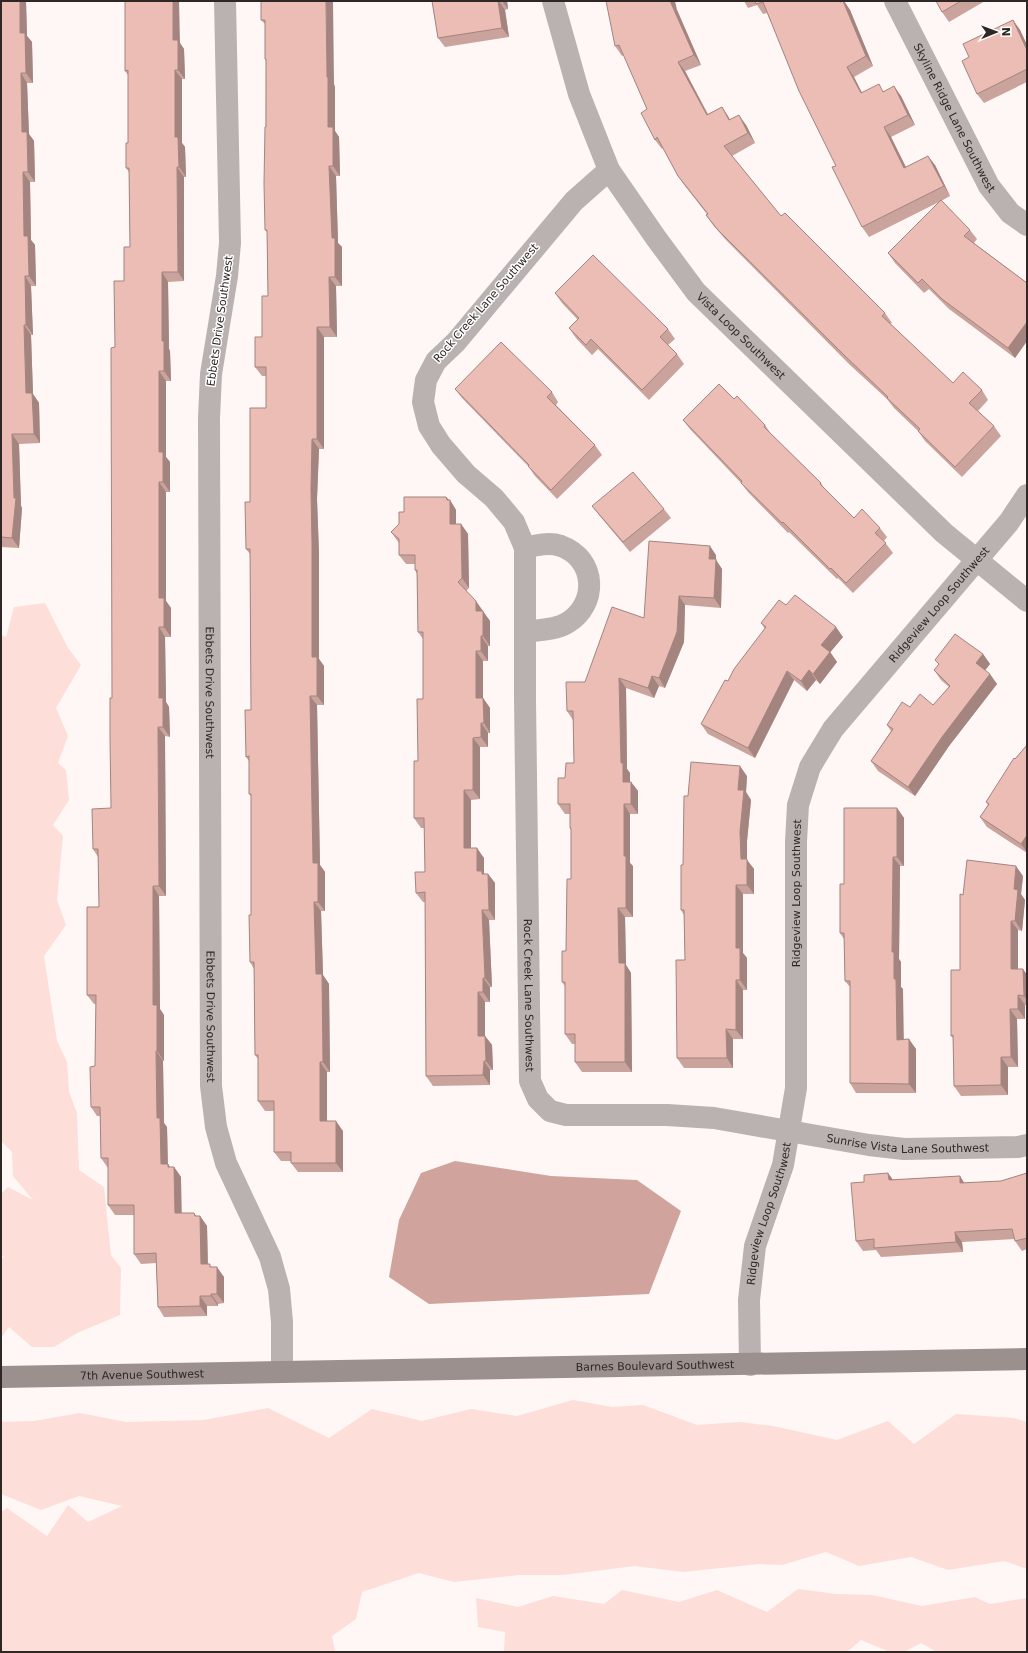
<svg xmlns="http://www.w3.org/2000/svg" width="1028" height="1653" font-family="'DejaVu Sans',sans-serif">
<rect width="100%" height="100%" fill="#fef7f6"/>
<!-- green -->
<g fill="#fdded8">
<polygon points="45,603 68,648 81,665 56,708 68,736 58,763 66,770 69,800 53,825 63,836 57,900 66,925 44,956 57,1041 67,1062 69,1092 77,1113 79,1170 104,1187 111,1255 121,1268 120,1315 77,1333 54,1347 32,1347 9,1327 1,1338 1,1259 4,1257 1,1254 1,1194 8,1187 33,1200 13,1176 12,1152 1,1141 1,635 6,637 14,607"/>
<polygon points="573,1400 612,1407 643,1405 697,1425 740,1422 773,1426 837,1440 888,1421 914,1444 956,1414 1014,1418 1027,1422 1027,1569 1004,1561 948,1570 911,1557 859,1566 826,1552 782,1565 759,1564 683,1572 635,1566 563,1575 519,1575 454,1582 419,1573 362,1592 356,1619 332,1636 335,1652 1,1652 1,1512 7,1508 47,1536 68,1505 88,1522 122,1506 79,1496 41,1510 1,1494 1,1422 34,1421 80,1413 126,1422 204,1420 268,1408 329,1438 372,1409 422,1421 471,1409 517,1416"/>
<polygon points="798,1589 836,1594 872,1595 922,1606 975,1597 990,1604 1027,1598 1027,1652 937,1652 921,1643 904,1652 890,1652 861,1640 847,1652 504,1652 505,1632 478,1627 476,1598 518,1607 553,1596 604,1604 622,1590 679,1602 717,1590 767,1612"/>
</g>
<!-- water -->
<polygon fill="#d0a49d" points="455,1161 551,1176 637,1180 681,1211 649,1294 429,1304 389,1277 399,1220 421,1173"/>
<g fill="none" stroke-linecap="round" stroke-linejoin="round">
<!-- street -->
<g stroke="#bab2b1" stroke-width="22">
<path id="s1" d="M225 1 230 243 227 276 211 374 209 418 211 1086 216 1127 226 1163 270 1257 279 1289 282 1322V1372"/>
<path id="s2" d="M553 1 579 94 609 170 656 238 696 292 944 533 1027 601"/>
<path id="s3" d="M895 1 989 186 1010 213 1027 225"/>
<path id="s4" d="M609 170 574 201 456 342 436 361 426 380 423 402 429 426 441 445 466 474 494 498 514 522 525 548V700L530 1081 538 1099 550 1111 566 1115H667L714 1118 869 1145 904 1149 1018 1147 1027 1145"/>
<path d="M525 548C537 545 549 542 561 546 597 559 598 605 567 623 555 630 538 630 525 632"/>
<path id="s5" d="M750 1365 749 1300 755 1246 783 1165 796 1088V842L798 805 810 767 833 729 1009 522 1027 495"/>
</g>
<!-- secondary -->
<path stroke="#9b908e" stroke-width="22" id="s6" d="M1 1377 1027 1359"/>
</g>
<!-- wall -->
<g fill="#caa39c">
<polygon points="1,1 26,1 27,36 32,42 33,83 27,83 29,134 34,141 35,182 30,182 31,240 35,245 36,286 31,286 33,335 31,335 33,394 39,403 40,443 19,444 21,506 22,508 19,548 1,547"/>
<polygon points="261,1 335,87 335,131 339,137 340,176 336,176 338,243 342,247 342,286 336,286 337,337 324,337 324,449 319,449 317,499 319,554 319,659 324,666 324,705 317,705 320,865 325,872 325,911 321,911 323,975 329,984 330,1072 327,1072 327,1121 343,1131 343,1172 298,1172 291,1163 291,1161 281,1161 274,1152 274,1111 265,1111 258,1101 258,1059 255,1055 254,969 250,962 251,915 251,796 249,794 249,761 246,757 251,710 250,554 246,549 250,502 266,408 266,376 262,376 255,367 262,337 268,296 267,232 265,230 266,61 265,59 265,24 261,20"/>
<polygon points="432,1 507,1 508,9 505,10 509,37 445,47 438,38"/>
<polygon points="744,1 844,1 850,10 873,66 854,77 862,93 884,91 901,96 915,125 891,137 906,167 935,165 950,196 941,201 970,230 977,239 974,243 1027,283 1027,341 1015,358 949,309 929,289 924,293 895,263 888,253 941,201 869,237 862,227 836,166 767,13 763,14 757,5 748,8"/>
<polygon points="936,1 985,1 949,22 942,12"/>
<polygon points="677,10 701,65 685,71 708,114 722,107 730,120 746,125 755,143 732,156 781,216 885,313 892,323 890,324 953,383 982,390 988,400 978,411 994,426 1001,436 962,477 925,441 918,431 894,408 887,399 850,365 725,239 713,225 706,215 707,214 685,186 678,176 663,148 662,149 655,140 647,109 624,55 622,56 615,46"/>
<polygon points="1013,20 1020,30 1027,45 1027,82 984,103 977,94 969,57"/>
<polygon points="180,43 184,49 185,79 182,79 182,143 185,147 186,177 184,177 184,281 168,282 169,349 170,351 171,381 166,381 166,457 170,462 170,492 166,492 166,601 171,608 171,637 165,637 166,702 169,707 170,737 165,736 166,896 159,896 160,1009 164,1015 164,1061 163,1061 164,1123 167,1127 168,1164 170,1167 174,1167 181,1177 181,1213 197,1216 200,1216 207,1226 208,1264 224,1277 224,1303 218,1304 218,1306 207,1306 207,1316 164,1317 158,1307 156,1263 141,1264 134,1254 134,1215 115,1215 108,1205 108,1168 101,1158 100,1116 97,1116 91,1107 95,1066 96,1004 94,1004 87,995 99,907 98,857 93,849 111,808 115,347 130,247 129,172 126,168 128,143 128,75 125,71"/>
<polygon points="555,293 668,329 675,339 668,345 677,354 684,364 649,400 598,349 592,355 576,338 569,328 578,320 562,303"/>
<polygon points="455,389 552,392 558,402 556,405 595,445 602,455 557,499 535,476 528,466 462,398"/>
<polygon points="683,420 765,425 771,434 821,483 826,491 854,518 880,528 887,537 884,541 893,553 853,593 838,578 837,579 789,532 788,533 748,492 741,483 690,429"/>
<polygon points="446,497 449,500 450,500 456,510 456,524 461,524 468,534 469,588 466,591 490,621 490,646 488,646 488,661 483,661 483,698 490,708 490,733 488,733 488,747 480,747 480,799 471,800 471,848 484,858 484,874 488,874 495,883 495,920 489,920 492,987 490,987 490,1002 485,1002 485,1036 492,1045 493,1070 490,1070 490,1085 433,1086 426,1076 425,902 423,902 416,893 425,872 424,828 421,828 414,818 418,761 423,699 423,639 418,632 417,574 415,570 415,564 406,564 399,555 399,543 391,532 399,524 404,512"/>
<polygon points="592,506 664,509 671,518 630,552 599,515"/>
<polygon points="716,555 716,560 722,569 721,608 685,605 684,642 665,688 659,686 654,698 626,688 627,769 630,773 630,782 631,782 638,791 638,814 630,814 630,863 633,866 633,917 625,917 626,965 631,973 632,1072 582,1072 575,1062 575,1044 572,1044 565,1034 565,986 562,982 566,951 571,879 571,830 570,828 570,814 565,814 558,804 565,778 574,763 573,720 567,711 585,682 644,618"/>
<polygon points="786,605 843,637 830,652 837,662 820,684 816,680 807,691 794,680 755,758 708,734 701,724 728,681 765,629 761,623"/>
<polygon points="983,654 990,664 985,670 997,684 949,746 915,796 878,771 871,761 891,731 887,725 910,707 933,705 949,687 941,680 934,670 939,665 935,660"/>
<polygon points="1027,745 1027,853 987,827 980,817 988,805 986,802 1015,759"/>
<polygon points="747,776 746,792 751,800 747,841 747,860 754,869 754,894 743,894 743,953 747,958 747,990 743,990 743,1039 733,1039 733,1068 684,1068 677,1058 685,960 684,915 681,910 688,796"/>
<polygon points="897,808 904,818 904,866 900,866 899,959 901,962 901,987 903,989 903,1039 916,1049 916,1093 856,1093 850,1083 850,987 845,981 844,939 840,933 844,884"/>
<polygon points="1023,876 1021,894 1025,900 1022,931 1018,930 1018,969 1023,969 1027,975 1027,1005 1025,1005 1025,1019 1017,1019 1018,1067 1008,1067 1008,1095 961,1096 954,1086 953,1038 951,1036 960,970 963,895"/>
<polygon points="888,1173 893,1180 960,1176 964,1183 1001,1181 1027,1173 1027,1249 1022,1251 1015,1241 1015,1239 962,1242 963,1252 881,1257 876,1250 863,1251 856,1241 864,1182"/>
</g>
<!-- shaded-wall -->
<g fill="#a4847f">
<polygon points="20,1 26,1 27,36 32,42 33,83 26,73 20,33"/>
<polygon points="173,1 179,1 180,43 184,49 185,79 178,70 173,40"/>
<polygon points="326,1 333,1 334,84 335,87 335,131 339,137 340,176 333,166 328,127 327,77"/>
<polygon points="498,1 499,1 505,10 509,37 502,28"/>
<polygon points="502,1 507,1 508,9"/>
<polygon points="670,1 675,1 677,10 701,65 694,55"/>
<polygon points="840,1 844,1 850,10 873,66 866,56 847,12"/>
<polygon points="1013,20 1020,30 1027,45 1027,50"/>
<polygon points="678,62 685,71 713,125 707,115"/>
<polygon points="847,67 854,77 867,103 861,93"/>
<polygon points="175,70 182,79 182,143 185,147 186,177 179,167 175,137"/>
<polygon points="21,73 27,83 29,134 34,141 35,182 28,172 22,132"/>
<polygon points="894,86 901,96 915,125 908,115"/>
<polygon points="722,107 728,116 735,130 729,120"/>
<polygon points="739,115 746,125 755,143 748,133"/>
<polygon points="884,127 891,137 911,178 904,168"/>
<polygon points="928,156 935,165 950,196 944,186"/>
<polygon points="329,166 336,176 338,243 342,247 342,286 335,277 332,238"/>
<polygon points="177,167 184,177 184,281 178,272"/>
<polygon points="23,172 30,182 31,240 35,245 36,286 29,276 24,236"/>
<polygon points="162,272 168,282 169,349 170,351 171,381 164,371 162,341"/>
<polygon points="25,276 31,286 33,335 26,325"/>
<polygon points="329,277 336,286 337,337 330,327"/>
<polygon points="1027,322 1027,341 1015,358 1008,348"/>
<polygon points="24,325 31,335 33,394 39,403 40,443 34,434 26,393"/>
<polygon points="317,327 324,337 324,449 317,439"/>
<polygon points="159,371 166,381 166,457 170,462 170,492 163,482 159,452"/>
<polygon points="12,434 19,444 21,506 22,508 19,548 12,538 14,498"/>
<polygon points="312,439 319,449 317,499 319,554 319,659 324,666 324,705 317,696 312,657 311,489"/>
<polygon points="159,482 166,492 166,601 171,608 171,637 164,627 159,598"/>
<polygon points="446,497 450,501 450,500 456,510 456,534 450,524"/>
<polygon points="461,524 468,534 469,588 462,578"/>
<polygon points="710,546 716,555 716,560 722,569 721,608 714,598 709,559"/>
<polygon points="679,596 685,605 684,642 665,688 659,678"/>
<polygon points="476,601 483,611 476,611"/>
<polygon points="483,611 490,621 490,646 483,636"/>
<polygon points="159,627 165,637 166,702 169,707 170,737 163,727 159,698"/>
<polygon points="836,627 843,637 828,655 821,645"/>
<polygon points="481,636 488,646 488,661 481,651"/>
<polygon points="476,651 483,661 483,708 476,698"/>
<polygon points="830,652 837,662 820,684 813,674"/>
<polygon points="983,654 990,664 983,673 976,663"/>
<polygon points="809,670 816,680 807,691 801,681"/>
<polygon points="787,671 794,680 755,758 748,748"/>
<polygon points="990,674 997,684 949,746 915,796 908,787 942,737"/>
<polygon points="652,676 659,686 654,698 648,688"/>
<polygon points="619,678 626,688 627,769 630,773 630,792 623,782 621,763"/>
<polygon points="310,696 317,705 320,865 325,872 325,911 318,902 313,863"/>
<polygon points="483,698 490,708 490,733 484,723"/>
<polygon points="481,723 488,733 488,747 481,737"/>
<polygon points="158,727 165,736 166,896 159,886"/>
<polygon points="473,738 480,747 480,799 473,790"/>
<polygon points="740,766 747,776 746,792 751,800 747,841 747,860 754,869 754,894 747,885 741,859 738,790"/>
<polygon points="631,782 638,791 638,814 631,804"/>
<polygon points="464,790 471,800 471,858 464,848"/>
<polygon points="624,804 630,814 630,863 633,866 633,917 626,908 624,856"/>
<polygon points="897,808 904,818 904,866 897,857"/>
<polygon points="1027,835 1027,852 1021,844"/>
<polygon points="477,848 484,858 484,873 488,879 488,874 495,883 495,920 489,910 477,871"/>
<polygon points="893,857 900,866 899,959 901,962 901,987 903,989 904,1049 897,1040 894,979 892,952"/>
<polygon points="1016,866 1023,876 1021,894 1025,900 1022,931 1015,921 1014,889"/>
<polygon points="736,885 743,894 743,953 747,958 747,990 740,980 736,948"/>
<polygon points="153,886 159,896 160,1009 164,1015 164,1061 157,1051 153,1005"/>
<polygon points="314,902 321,911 323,975 329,984 330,1072 323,1062 316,974"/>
<polygon points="618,908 625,917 626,965 631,973 632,1072 625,1062 619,963"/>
<polygon points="482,910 489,920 492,987 485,978"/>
<polygon points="1011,921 1018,930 1018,979 1011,969"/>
<polygon points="1023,969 1027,975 1027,1000 1024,996"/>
<polygon points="483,978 490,987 490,1002 483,992"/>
<polygon points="736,980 743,990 743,1039 736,1030"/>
<polygon points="478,992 485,1002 485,1045 478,1036"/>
<polygon points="1018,995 1025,1005 1025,1019 1018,1009"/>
<polygon points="1010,1009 1017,1019 1018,1067 1011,1057"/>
<polygon points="726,1029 733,1039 733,1068 727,1058"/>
<polygon points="485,1036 492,1045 493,1070 486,1061"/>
<polygon points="909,1039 916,1049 916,1093 909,1084"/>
<polygon points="156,1051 163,1061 164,1123 167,1127 168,1174 161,1164 157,1118"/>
<polygon points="1001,1057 1008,1067 1008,1095 1001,1085"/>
<polygon points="484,1061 490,1070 490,1085 483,1075"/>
<polygon points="320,1062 327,1072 327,1131 320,1121"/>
<polygon points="336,1121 343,1131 343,1172 336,1163"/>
<polygon points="168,1164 174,1173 174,1167 181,1177 182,1223 175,1213"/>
<polygon points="888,1173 895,1183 889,1180"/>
<polygon points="960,1176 966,1186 960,1183"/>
<polygon points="194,1213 200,1221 200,1216 207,1226 208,1274 201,1264"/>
<polygon points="955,1232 962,1242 963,1252 956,1242"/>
<polygon points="217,1267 224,1277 224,1303 217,1294"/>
<polygon points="211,1294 218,1304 218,1306 211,1296"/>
<polygon points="200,1296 207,1306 207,1316 200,1306"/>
</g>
<!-- building -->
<g fill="#ebbdb5" stroke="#a4847f">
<polygon points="1,1 20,1 20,33 25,33 26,73 21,73 22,132 27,132 28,172 23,172 24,236 28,236 29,276 25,276 26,325 24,325 26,393 32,393 34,434 12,434 14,498 16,498 12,538 1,537"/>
<polygon points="125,1 173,1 173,40 178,40 178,70 175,70 175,137 178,137 179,167 177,167 178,272 162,272 162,341 164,341 164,371 159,371 159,452 163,452 163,482 159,482 159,598 164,598 164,627 159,627 159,698 163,698 163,727 158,727 159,886 153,886 153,1005 157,1005 157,1051 156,1051 157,1118 160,1118 161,1164 168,1164 168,1167 174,1167 175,1213 194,1213 195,1216 200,1216 201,1264 210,1264 210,1267 217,1267 217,1294 211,1294 211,1296 200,1296 200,1306 158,1307 156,1253 134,1254 134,1205 108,1205 108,1158 101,1158 100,1107 91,1107 90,1067 95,1066 96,995 87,995 87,907 99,907 98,849 93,849 92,809 111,808 110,738 110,698 112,698 111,348 115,347 114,281 124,281 124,247 130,247 129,168 126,168 126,143 128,143 128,70 125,71"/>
<polygon points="261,1 326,1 327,77 328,77 328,127 333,127 333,166 329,166 332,238 335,238 335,277 329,277 330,327 317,327 317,439 312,439 311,489 312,544 312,657 317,657 317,696 310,696 313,863 318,863 318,902 314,902 316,974 322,974 323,1062 320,1062 320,1121 336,1121 336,1163 291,1163 291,1152 274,1152 274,1101 258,1101 258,1055 255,1055 254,962 250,962 249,915 251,915 251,794 249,794 249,756 246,757 245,710 251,710 250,549 246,549 245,502 250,502 250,408 266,408 266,367 255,367 255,337 262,337 262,296 268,296 267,230 265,230 264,183 265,127 266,127 266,59 265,59 265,20 261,20"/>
<polygon points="432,1 498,1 502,28 438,38"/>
<polygon points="606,1 670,1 694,55 678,62 707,115 722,107 729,120 739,115 748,133 724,146 781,216 785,213 885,313 882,316 953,383 963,372 982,390 969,403 994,426 955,467 918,431 920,429 887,398 888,397 844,355 718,230 706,215 708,214 678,176 657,137 655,140 641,113 647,109 619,45 615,46"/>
<polygon points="755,1 840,1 840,2 843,1 866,56 847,67 861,93 879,84 883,92 894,86 908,115 884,127 904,168 928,156 944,186 862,227 832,167 836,166 799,91 763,2 756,4"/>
<polygon points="936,1 961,1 942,12"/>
<polygon points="1013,20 1027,50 1027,69 977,94 962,61 969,57 963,44"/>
<polygon points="941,200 970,230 964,236 1027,283 1027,322 1008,348 942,299 922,279 918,283 888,253"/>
<polygon points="593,255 668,329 660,337 677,354 642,390 591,339 586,345 569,328 579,318 555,293"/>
<polygon points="501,342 552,392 547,397 595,445 551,490 528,466 529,465 455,389"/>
<polygon points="719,384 734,399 737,396 765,425 764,427 821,483 820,484 854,518 862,509 880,528 875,533 886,543 846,583 831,568 830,569 783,522 782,523 741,483 742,481 683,420"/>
<polygon points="633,472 664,509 623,542 592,506"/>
<polygon points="404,497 446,497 447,500 450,500 450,524 461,524 462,578 458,582 476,601 476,611 483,611 483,636 481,636 481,651 476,651 476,698 483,698 484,723 481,723 481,737 473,738 473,790 464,790 464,848 477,848 477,871 482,871 482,874 488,874 489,910 482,910 485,978 483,978 483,992 478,992 478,1036 485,1036 486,1061 484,1061 483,1075 426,1076 425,892 416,893 415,872 425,872 424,818 414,818 414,761 418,761 417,699 423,699 423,632 418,632 417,570 415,570 415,555 399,555 399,539 391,532 399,524 399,512 404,512"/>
<polygon points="649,541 710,546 709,559 716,559 714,598 679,596 677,632 659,678 652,676 648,688 619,678 621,763 623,763 623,782 631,782 631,804 624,804 624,856 626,856 626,908 618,908 619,963 625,963 625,1062 575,1062 575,1034 565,1034 565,982 562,982 562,951 566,951 567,879 571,879 571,828 570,828 570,804 558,804 558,778 565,778 566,763 574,763 573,711 567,711 566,682 585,682 612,607 644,618"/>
<polygon points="795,595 836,627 821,645 830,652 813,674 809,670 801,681 787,671 748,748 701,724 725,680 728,681 734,669 766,627 761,623 779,600 786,605"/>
<polygon points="955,634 983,654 976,663 990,674 942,737 908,787 871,761 893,729 887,725 902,702 910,707 920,694 933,705 950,686 934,670 939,664 935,660"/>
<polygon points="1027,745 1027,835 1021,844 980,817 989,804 986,802 1014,758 1015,759"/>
<polygon points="691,762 740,766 738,790 744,790 740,832 741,859 747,859 747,885 736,885 736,948 740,948 740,980 736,980 736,1030 726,1029 727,1058 677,1058 676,960 685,960 684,910 681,910 681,865 683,865 684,796 688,796"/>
<polygon points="844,808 897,808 897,857 893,857 892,952 894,952 894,979 896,979 897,1040 909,1039 909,1084 850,1083 850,981 845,981 844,933 840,933 840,884 844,884"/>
<polygon points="967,860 1016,866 1014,889 1018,890 1015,921 1011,921 1011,969 1023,969 1024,996 1018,995 1018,1009 1010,1009 1011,1057 1001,1057 1001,1085 954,1086 953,1035 951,1036 951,970 960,970 960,894 963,895"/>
<polygon points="888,1173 889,1180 960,1176 960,1183 1001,1181 1027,1173 1027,1238 1015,1241 1012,1229 955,1232 956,1242 874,1248 874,1239 856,1241 851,1183 864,1182 864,1175"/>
</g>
<g text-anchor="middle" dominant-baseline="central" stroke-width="3" stroke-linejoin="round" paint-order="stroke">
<!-- street labels -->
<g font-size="11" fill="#2e2726" stroke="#fff">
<text stroke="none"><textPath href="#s3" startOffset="131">Skyline Ridge Lane Southwest</textPath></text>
<text transform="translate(486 303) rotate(-49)">Rock Creek Lane Southwest</text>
<text transform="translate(220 321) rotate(-82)">Ebbets Drive Southwest</text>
<text stroke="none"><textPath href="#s2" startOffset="391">Vista Loop Southwest</textPath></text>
<text stroke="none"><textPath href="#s5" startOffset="814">Ridgeview Loop Southwest</textPath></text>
<text stroke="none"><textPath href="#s1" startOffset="693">Ebbets Drive Southwest</textPath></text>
<text stroke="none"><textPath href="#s5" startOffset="478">Ridgeview Loop Southwest</textPath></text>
<text stroke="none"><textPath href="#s4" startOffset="931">Rock Creek Lane Southwest</textPath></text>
<text stroke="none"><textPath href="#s1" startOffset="1017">Ebbets Drive Southwest</textPath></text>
<text stroke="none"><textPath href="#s4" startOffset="1414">Sunrise Vista Lane Southwest</textPath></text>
<text stroke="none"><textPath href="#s5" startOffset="154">Ridgeview Loop Southwest</textPath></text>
<text stroke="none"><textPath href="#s6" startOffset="654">Barnes Boulevard Southwest</textPath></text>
<text stroke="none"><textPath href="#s6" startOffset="141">7th Avenue Southwest</textPath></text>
</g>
</g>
<!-- border -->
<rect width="1028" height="1653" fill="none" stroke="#2e2726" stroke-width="4"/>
<!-- north arrow -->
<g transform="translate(996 32) rotate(89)" stroke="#ffffff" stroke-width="3" paint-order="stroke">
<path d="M0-3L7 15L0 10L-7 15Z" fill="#2e2726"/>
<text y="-6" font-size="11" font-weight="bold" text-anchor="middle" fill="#2e2726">N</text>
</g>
</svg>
